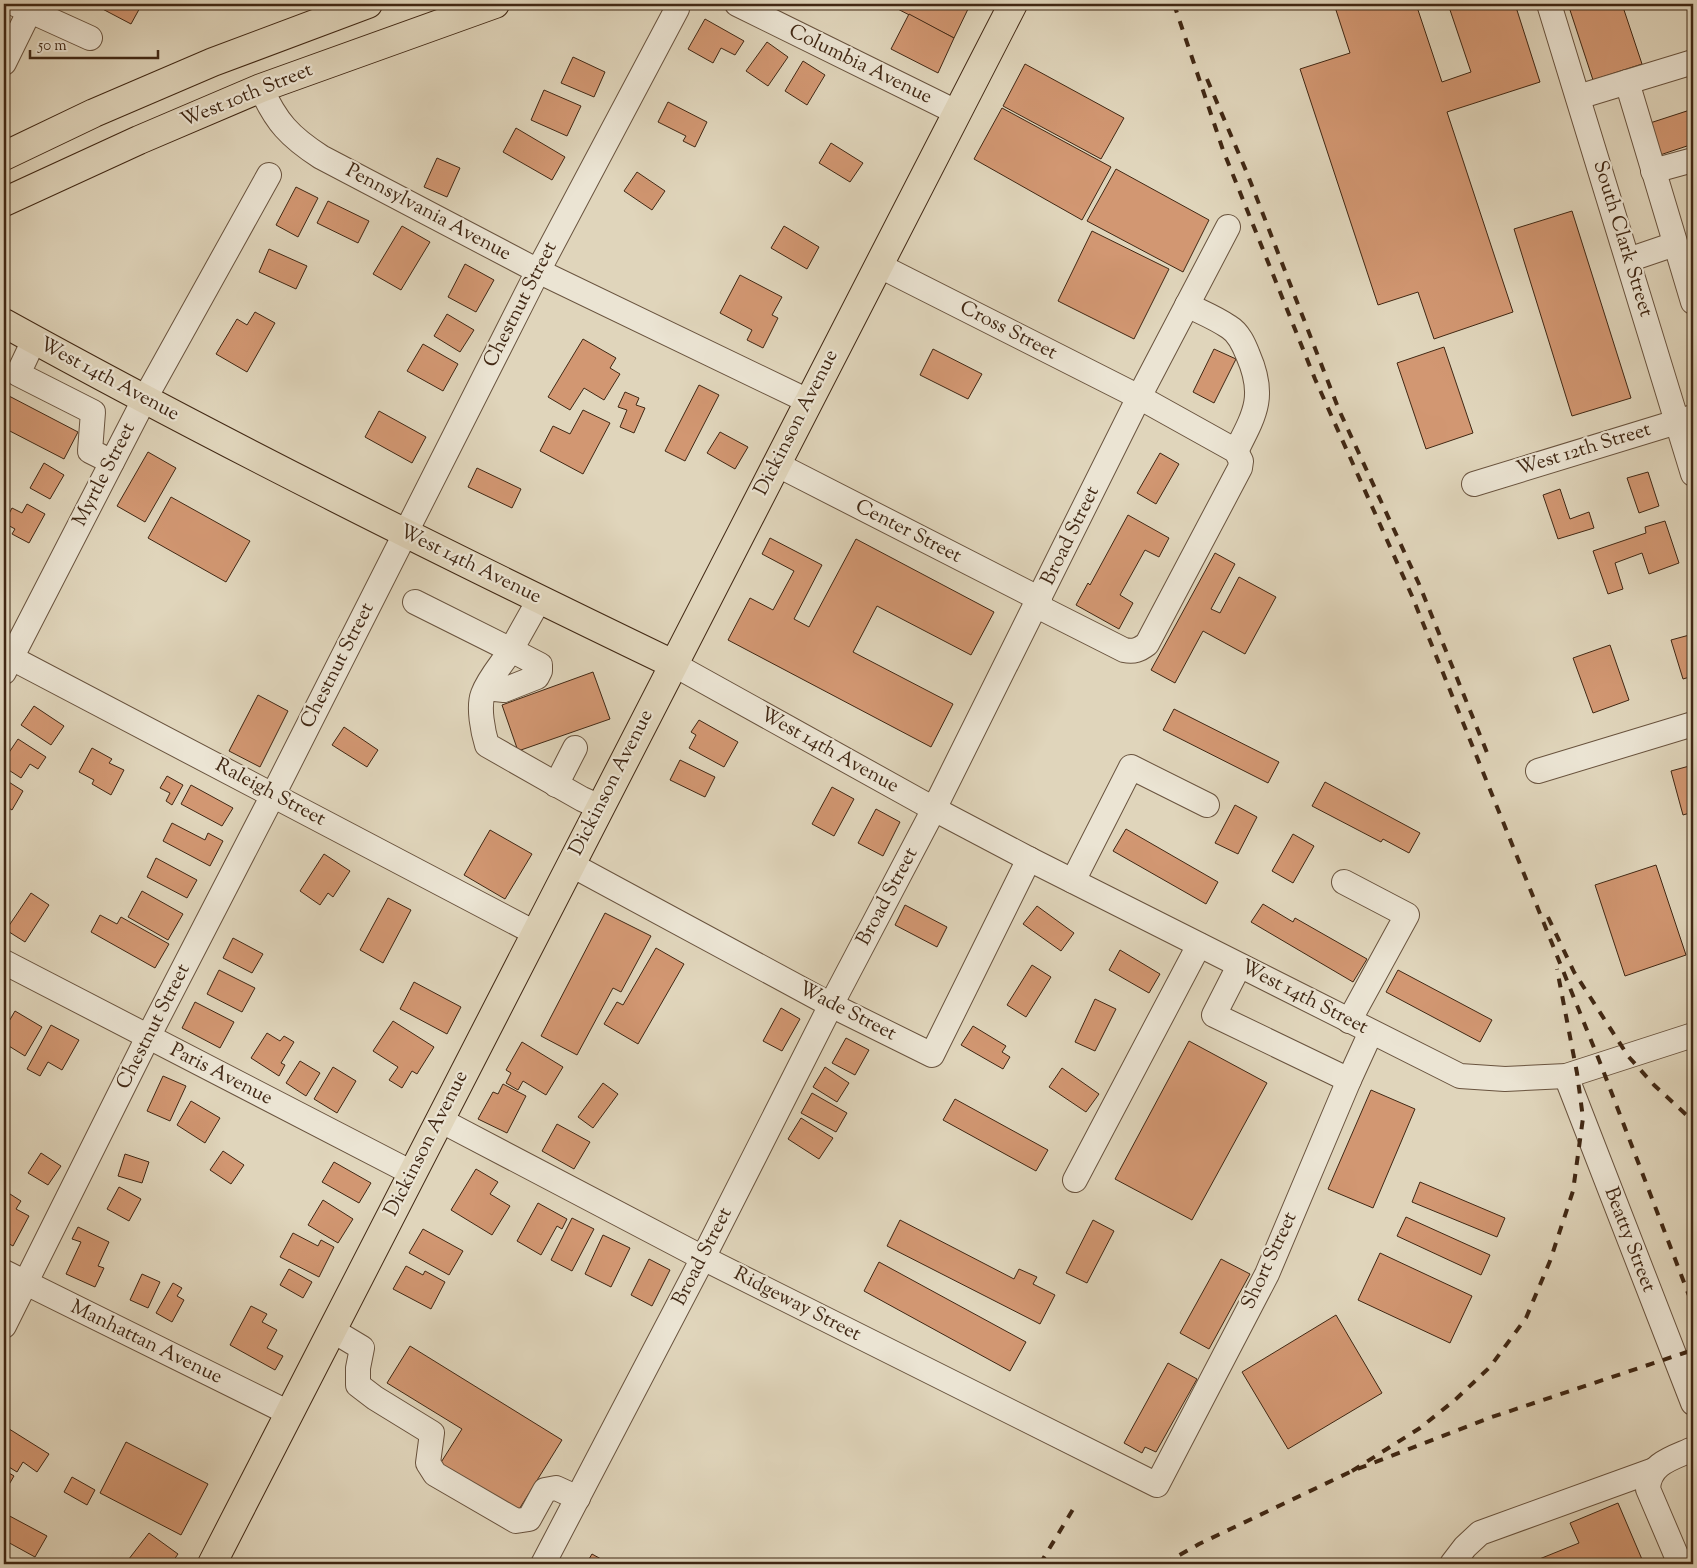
<svg xmlns="http://www.w3.org/2000/svg" width="1697" height="1568" font-family="'Sorts Mill Goudy',serif">
<rect width="100%" height="100%" fill="#e0d5bb"/>
<filter id="stains"><feTurbulence type="fractalNoise" baseFrequency=".004" numOctaves="4"/><feColorMatrix values="0 0 0 0 .2 0 0 0 0 .09 0 0 0 0 .02 0 0 0 .5 -.17"/></filter>
<radialGradient id="worn" r=".72"><stop offset=".6" stop-color="#630" stop-opacity="0"/><stop offset="1" stop-color="#630" stop-opacity=".3"/></radialGradient>
<!-- building -->
<g fill="#d29772" stroke="#412814">
<polygon points="93,4 142,4 131,24"/>
<polygon points="888,4 962,4 969,7 954,38"/>
<polygon points="1334,4 1416,4 1442,82 1471,72 1448,4 1515,4 1540,82 1447,112 1513,312 1434,339 1418,292 1378,305 1300,69 1350,53"/>
<polygon points="1568,4 1622,4 1642,64 1593,80"/>
<polygon points="909,14 954,38 938,73 891,49"/>
<polygon points="705,19 744,41 735,55 721,48 713,63 688,49"/>
<polygon points="767,42 788,57 768,86 746,71"/>
<polygon points="573,57 605,72 594,97 561,83"/>
<polygon points="803,61 825,75 807,105 785,91"/>
<polygon points="1025,64 1124,118 1101,159 1003,106"/>
<polygon points="544,90 581,106 567,136 531,120"/>
<polygon points="668,102 707,122 695,147 683,141 686,136 658,122"/>
<polygon points="1002,108 1111,167 1082,220 974,159"/>
<polygon points="1693,109 1693,144 1660,155 1650,123"/>
<polygon points="516,128 565,157 552,180 503,152"/>
<polygon points="831,143 863,163 850,182 819,163"/>
<polygon points="437,158 460,168 447,197 424,187"/>
<polygon points="1116,169 1209,220 1183,272 1087,221"/>
<polygon points="637,172 665,191 652,210 624,191"/>
<polygon points="296,187 318,198 298,237 276,225"/>
<polygon points="328,201 369,221 358,243 317,223"/>
<polygon points="1572,211 1631,398 1572,416 1514,229"/>
<polygon points="402,226 430,242 401,290 373,274"/>
<polygon points="784,226 819,247 807,269 771,248"/>
<polygon points="1092,231 1169,269 1134,339 1058,301"/>
<polygon points="269,249 307,266 296,289 259,272"/>
<polygon points="465,264 494,280 476,312 448,297"/>
<polygon points="740,275 782,297 772,315 778,318 763,348 747,340 752,330 720,313"/>
<polygon points="255,312 275,323 247,372 216,354 237,319 247,325"/>
<polygon points="447,314 474,330 460,352 434,336"/>
<polygon points="583,339 616,358 610,368 620,374 604,400 584,388 570,410 548,397"/>
<polygon points="423,344 458,364 443,391 407,371"/>
<polygon points="1444,347 1473,433 1426,449 1397,363"/>
<polygon points="933,349 982,374 968,399 920,375"/>
<polygon points="1214,349 1236,359 1214,403 1193,392"/>
<polygon points="699,385 719,395 685,461 665,451"/>
<polygon points="625,392 639,398 636,405 645,408 634,433 620,427 627,410 618,407"/>
<polygon points="9,396 78,432 64,459 4,428 4,406"/>
<polygon points="583,410 610,423 583,474 540,451 553,426 570,434"/>
<polygon points="379,411 426,437 412,463 365,437"/>
<polygon points="720,432 748,447 735,469 707,453"/>
<polygon points="148,452 176,468 145,522 117,506"/>
<polygon points="1160,453 1179,464 1156,504 1137,493"/>
<polygon points="44,463 64,475 50,499 30,488"/>
<polygon points="477,468 521,489 512,508 468,487"/>
<polygon points="1648,472 1659,506 1639,513 1627,478"/>
<polygon points="1560,489 1570,519 1589,512 1594,528 1558,539 1543,495"/>
<polygon points="171,497 250,541 226,582 148,538"/>
<polygon points="27,504 45,514 29,543 12,534 15,529 4,523 12,508 22,513"/>
<polygon points="1128,515 1169,538 1159,557 1145,550 1120,595 1133,603 1119,629 1076,605 1088,583 1090,585"/>
<polygon points="1665,521 1679,563 1649,574 1642,553 1615,563 1623,589 1608,594 1593,551 1646,533 1645,527"/>
<polygon points="770,538 822,565 794,619 809,627 856,539 994,612 971,655 877,606 853,652 953,704 931,747 728,640 750,598 773,610 794,571 762,554"/>
<polygon points="1215,553 1235,564 1211,609 1220,613 1239,577 1276,597 1245,654 1203,631 1175,683 1151,670"/>
<polygon points="1693,634 1693,676 1683,679 1671,640"/>
<polygon points="1610,645 1629,700 1593,713 1573,658"/>
<polygon points="593,672 610,719 518,751 502,705"/>
<polygon points="258,695 288,711 260,767 229,751"/>
<polygon points="34,706 64,726 51,745 21,725"/>
<polygon points="1174,709 1279,762 1268,783 1163,730"/>
<polygon points="699,720 738,742 724,767 689,748 696,735 691,732"/>
<polygon points="344,727 378,750 367,767 332,745"/>
<polygon points="18,739 46,757 38,769 30,764 21,778 4,767 4,760"/>
<polygon points="92,748 112,759 109,763 124,770 111,795 92,784 94,780 79,772"/>
<polygon points="680,760 715,777 705,797 670,780"/>
<polygon points="1693,765 1693,812 1683,815 1671,771"/>
<polygon points="167,776 183,785 172,805 166,801 170,793 160,788"/>
<polygon points="4,779 23,791 12,810 4,805"/>
<polygon points="1325,782 1420,833 1409,853 1383,839 1381,842 1312,806"/>
<polygon points="191,785 233,808 222,826 181,804"/>
<polygon points="832,787 854,799 834,836 812,824"/>
<polygon points="1235,805 1257,817 1238,854 1215,843"/>
<polygon points="876,809 900,822 883,856 858,843"/>
<polygon points="172,823 205,840 208,833 223,841 210,866 163,841"/>
<polygon points="1126,829 1218,882 1206,904 1113,851"/>
<polygon points="490,830 532,854 505,899 464,875"/>
<polygon points="1293,834 1314,846 1293,883 1272,871"/>
<polygon points="324,854 350,871 333,897 328,893 320,905 300,891"/>
<polygon points="156,858 197,880 187,898 147,877"/>
<polygon points="1656,865 1686,955 1625,976 1595,885"/>
<polygon points="142,891 183,914 168,940 128,917"/>
<polygon points="31,893 49,905 25,942 6,930"/>
<polygon points="388,898 411,910 383,963 360,950"/>
<polygon points="1263,904 1293,922 1295,918 1367,959 1353,982 1251,922"/>
<polygon points="905,905 947,927 937,947 895,925"/>
<polygon points="1037,906 1074,933 1061,951 1023,924"/>
<polygon points="605,913 651,936 621,992 613,988 577,1055 541,1036"/>
<polygon points="100,915 117,924 121,917 169,944 155,968 91,932"/>
<polygon points="233,938 263,954 252,973 223,958"/>
<polygon points="656,948 684,964 638,1044 604,1024 617,1002 623,1005"/>
<polygon points="1120,950 1160,974 1149,993 1109,970"/>
<polygon points="1032,965 1051,977 1026,1017 1007,1005"/>
<polygon points="219,970 255,988 242,1012 207,994"/>
<polygon points="1398,970 1492,1020 1480,1042 1386,992"/>
<polygon points="414,982 461,1007 447,1034 400,1009"/>
<polygon points="1095,999 1116,1009 1095,1051 1075,1042"/>
<polygon points="195,1002 234,1022 220,1048 182,1028"/>
<polygon points="781,1008 800,1019 782,1051 763,1041"/>
<polygon points="15,1011 42,1027 25,1056 4,1043 4,1030"/>
<polygon points="393,1021 434,1047 417,1074 412,1071 402,1088 389,1080 398,1067 373,1051"/>
<polygon points="51,1025 79,1040 62,1070 48,1062 40,1076 27,1069"/>
<polygon points="973,1026 1006,1046 1002,1052 1010,1057 1003,1069 961,1045"/>
<polygon points="267,1033 280,1041 284,1036 294,1042 281,1063 285,1065 279,1076 251,1058"/>
<polygon points="846,1038 869,1050 855,1075 832,1063"/>
<polygon points="1189,1041 1267,1083 1192,1220 1115,1179"/>
<polygon points="522,1042 563,1067 546,1095 523,1081 518,1090 506,1083 511,1073 506,1070"/>
<polygon points="300,1061 320,1073 306,1096 286,1083"/>
<polygon points="333,1067 356,1081 337,1113 314,1099"/>
<polygon points="825,1067 849,1083 837,1102 813,1087"/>
<polygon points="1062,1068 1099,1094 1086,1112 1049,1087"/>
<polygon points="163,1076 186,1086 170,1121 147,1111"/>
<polygon points="603,1083 618,1094 593,1128 578,1117"/>
<polygon points="503,1084 526,1096 507,1133 478,1119 493,1092 498,1094"/>
<polygon points="1371,1090 1415,1109 1373,1208 1328,1189"/>
<polygon points="812,1093 847,1113 836,1132 801,1113"/>
<polygon points="955,1099 1048,1150 1036,1171 943,1120"/>
<polygon points="191,1101 220,1118 205,1143 177,1125"/>
<polygon points="801,1118 833,1138 819,1159 788,1139"/>
<polygon points="557,1124 590,1142 574,1169 542,1151"/>
<polygon points="223,1151 244,1165 231,1184 210,1170"/>
<polygon points="41,1153 61,1166 48,1185 28,1173"/>
<polygon points="125,1154 149,1162 142,1183 118,1176"/>
<polygon points="334,1162 371,1183 359,1203 322,1182"/>
<polygon points="476,1169 498,1182 490,1194 510,1206 492,1235 451,1210"/>
<polygon points="1420,1182 1505,1218 1497,1237 1412,1202"/>
<polygon points="119,1187 141,1199 129,1221 107,1209"/>
<polygon points="10,1194 21,1201 16,1209 29,1216 13,1246 4,1241 4,1205"/>
<polygon points="323,1200 353,1219 338,1243 308,1225"/>
<polygon points="538,1203 567,1219 562,1229 557,1226 541,1255 517,1241"/>
<polygon points="1406,1217 1490,1255 1481,1275 1397,1236"/>
<polygon points="572,1218 594,1229 572,1271 551,1260"/>
<polygon points="900,1220 1014,1279 1019,1269 1037,1277 1033,1284 1055,1295 1040,1324 887,1246"/>
<polygon points="1093,1220 1114,1231 1087,1283 1066,1273"/>
<polygon points="78,1227 109,1242 98,1266 104,1268 95,1287 66,1274 81,1242 72,1239"/>
<polygon points="423,1229 463,1251 449,1275 409,1253"/>
<polygon points="293,1233 318,1246 321,1240 334,1247 319,1277 280,1257"/>
<polygon points="603,1235 630,1248 611,1287 585,1274"/>
<polygon points="1380,1253 1472,1296 1450,1343 1358,1300"/>
<polygon points="649,1259 670,1270 652,1306 631,1295"/>
<polygon points="1221,1259 1250,1274 1209,1349 1180,1333"/>
<polygon points="879,1262 1026,1342 1010,1371 864,1291"/>
<polygon points="406,1266 423,1275 425,1271 445,1282 431,1309 393,1289"/>
<polygon points="289,1269 312,1282 303,1298 280,1285"/>
<polygon points="142,1274 160,1282 148,1308 130,1300"/>
<polygon points="173,1283 182,1288 177,1296 184,1300 172,1322 156,1313"/>
<polygon points="251,1306 267,1314 262,1322 277,1330 267,1348 283,1356 275,1370 230,1345"/>
<polygon points="1336,1315 1382,1393 1288,1449 1242,1372"/>
<polygon points="410,1346 562,1440 518,1511 440,1464 462,1429 387,1383"/>
<polygon points="1168,1363 1197,1379 1156,1452 1145,1447 1142,1453 1124,1443"/>
<polygon points="6,1427 49,1454 37,1472 23,1462 17,1472 4,1464 4,1430"/>
<polygon points="126,1442 208,1484 181,1535 100,1493"/>
<polygon points="4,1470 14,1476 4,1493"/>
<polygon points="72,1477 95,1490 87,1505 64,1492"/>
<polygon points="1618,1503 1644,1564 1527,1564 1579,1543 1570,1523"/>
<polygon points="4,1513 47,1536 35,1557 4,1540"/>
<polygon points="149,1533 178,1554 171,1564 125,1564"/>
<polygon points="592,1554 610,1564 586,1564"/>
</g>
<g fill="none" stroke-linecap="round" stroke-linejoin="round">
<!-- minor casing -->
<g stroke="#69533e" stroke-width="26">
<g id="minor">
<polyline points="15,4 90,38"/>
<polyline points="737,4 956,112"/>
<polyline points="1549,4 1693,474"/>
<polyline points="4,63 33,4"/>
<polyline points="1627,82 1693,302"/>
<path d="M261 88C276 122 290 137 321 157L538 271 808 401"/>
<polyline points="1578,97 1693,62"/>
<polyline points="1653,171 1693,160"/>
<polyline points="1628,260 1675,244"/>
<path d="M878 265 1139 397 1236 451 1241 461 1240 468 1147 644C1139 650 1134 652 1124 650L1037 606"/>
<path d="M1187 305C1201 312 1216 318 1229 327 1239 333 1244 345 1248 355 1266 396 1255 414 1236 451"/>
<polyline points="34,340 18,374 93,412 90,451 112,462"/>
<polyline points="776,464 1040,599"/>
<polyline points="1474,484 1693,417"/>
<polyline points="415,602 511,650 539,600"/>
<polyline points="4,654 535,933"/>
<polyline points="673,664 934,809 1029,859 1460,1076 1505,1079 1566,1076 1693,1035"/>
<polyline points="4,672 144,400 269,175"/>
<path d="M486 688 504 690 537 677 540 671V665L511 650C502 664 489 678 483 694 478 707 483 732 487 745L582 799 600 807"/>
<polyline points="1538,771 1693,724"/>
<polyline points="556,785 575,748"/>
<polyline points="570,864 831,1005 932,1055 1029,859"/>
<polyline points="1073,881 1131,767 1207,805"/>
<polyline points="1344,882 1407,915 1349,1021"/>
<polyline points="4,962 412,1173"/>
<polyline points="1239,966 1214,1015 1349,1080"/>
<polyline points="1566,1076 1693,1403"/>
<polyline points="440,1120 703,1258 1157,1485 1267,1274 1349,1080 1371,1032"/>
<polyline points="1075,1180 1199,945"/>
<polyline points="4,1272 289,1413"/>
<polyline points="4,1326 148,1037 273,795 538,271 677,9"/>
<polyline points="332,1330 362,1348 358,1368 358,1385 375,1398 432,1433 428,1463 435,1474 516,1521 529,1519 545,1490 556,1488 578,1498"/>
<polyline points="543,1564 703,1258 831,1005 934,809 1139,397 1228,227"/>
<polyline points="1452,1564 1465,1547 1480,1533 1654,1470"/>
<path d="M1680 1564 1648 1489C1649 1463 1673 1458 1693 1449"/>
</g>
</g>
<!-- major casing -->
<g stroke="#412814" stroke-width="30">
<g id="major">
<polyline points="4,156 94,113 213,62 368,4"/>
<polyline points="4,202 139,140 261,88 495,4"/>
<path d="M4 323C223 444 447 555 673 664"/>
<polyline points="212,1564 1013,4"/>
</g>
</g>
<!-- minor -->
<use href="#minor" stroke="#ebe4d3" stroke-width="24"/>
<!-- major -->
<use href="#major" stroke="#e0d5bb" stroke-width="28"/>
<!-- rail -->
<g stroke="#412814" stroke-width="4" stroke-dasharray="9 9" stroke-linecap="butt">
<polyline points="1174,4 1223,150 1315,379 1412,596 1601,1065 1693,1306"/>
<polyline points="1207,79 1247,173 1339,410 1419,584 1490,760"/>
<polyline points="1548,917 1574,972 1628,1056 1654,1085 1693,1121"/>
<polyline points="1352,1471 1420,1428 1455,1400 1490,1367 1526,1318 1550,1261 1573,1191 1583,1118 1577,1073 1557,969"/>
<polyline points="1040,1564 1075,1506"/>
<polyline points="1164,1564 1199,1544 1352,1471 1489,1418 1693,1350"/>
</g>
</g>
<g text-anchor="middle" dominant-baseline="central" stroke-width="4.5" stroke-linejoin="round" paint-order="stroke">
<!-- street labels -->
<g font-size="20" fill="#412814" stroke="#ebe4d3">
<text transform="translate(860 65) rotate(26)">Columbia Avenue</text>
<text transform="translate(247 96) rotate(-22)">West 10th Street</text>
<text transform="translate(428 213) rotate(28)">Pennsylvania Avenue</text>
<text transform="translate(1622 239) rotate(73)">South Clark Street</text>
<text transform="translate(521 305) rotate(-63)">Chestnut Street</text>
<text transform="translate(1008 331) rotate(27)">Cross Street</text>
<text transform="translate(109 380) rotate(28)">West 14th Avenue</text>
<text transform="translate(797 423) rotate(-63)">Dickinson Avenue</text>
<text transform="translate(1584 450) rotate(-17)">West 12th Street</text>
<text transform="translate(105 475) rotate(-63)">Myrtle Street</text>
<text transform="translate(908 532) rotate(27)">Center Street</text>
<text transform="translate(1071 536) rotate(-64)">Broad Street</text>
<text transform="translate(470 565) rotate(26)">West 14th Avenue</text>
<text transform="translate(338 666) rotate(-63)">Chestnut Street</text>
<text transform="translate(829 751) rotate(29)">West 14th Avenue</text>
<text transform="translate(612 783) rotate(-63)">Dickinson Avenue</text>
<text transform="translate(270 793) rotate(28)">Raleigh Street</text>
<text transform="translate(888 897) rotate(-62)">Broad Street</text>
<text transform="translate(1304 998) rotate(27)">West 14th Street</text>
<text transform="translate(847 1012) rotate(27)">Wade Street</text>
<text transform="translate(154 1027) rotate(-63)">Chestnut Street</text>
<text transform="translate(221 1075) rotate(27)">Paris Avenue</text>
<text transform="translate(427 1144) rotate(-63)">Dickinson Avenue</text>
<text transform="translate(1629 1240) rotate(69)">Beatty Street</text>
<text transform="translate(703 1257) rotate(-63)">Broad Street</text>
<text transform="translate(1270 1261) rotate(-65)">Short Street</text>
<text transform="translate(797 1305) rotate(27)">Ridgeway Street</text>
<text transform="translate(146 1343) rotate(26)">Manhattan Avenue</text>
</g>
</g>
<!-- margin -->
<rect width="1697" height="1568" fill="none" stroke="#e0d5bb" stroke-width="20"/>
<rect x="5" y="5" width="1687" height="1558" fill="none" stroke="#412814" stroke-width="2.5"/>
<rect x="10" y="10" width="1677" height="1548" fill="none" stroke="#412814"/>
<!-- scale -->
<path d="M30 50v8h128v-8" fill="none" stroke="#412814" stroke-width="2.5"/>
<text x="38" y="50" font-size="15" fill="#412814" stroke="#ebe4d3" stroke-width="4" paint-order="stroke">50 m</text>
<rect width="100%" height="100%" filter="url(#stains)"/>
<rect width="100%" height="100%" fill="url(#worn)"/>
</svg>
